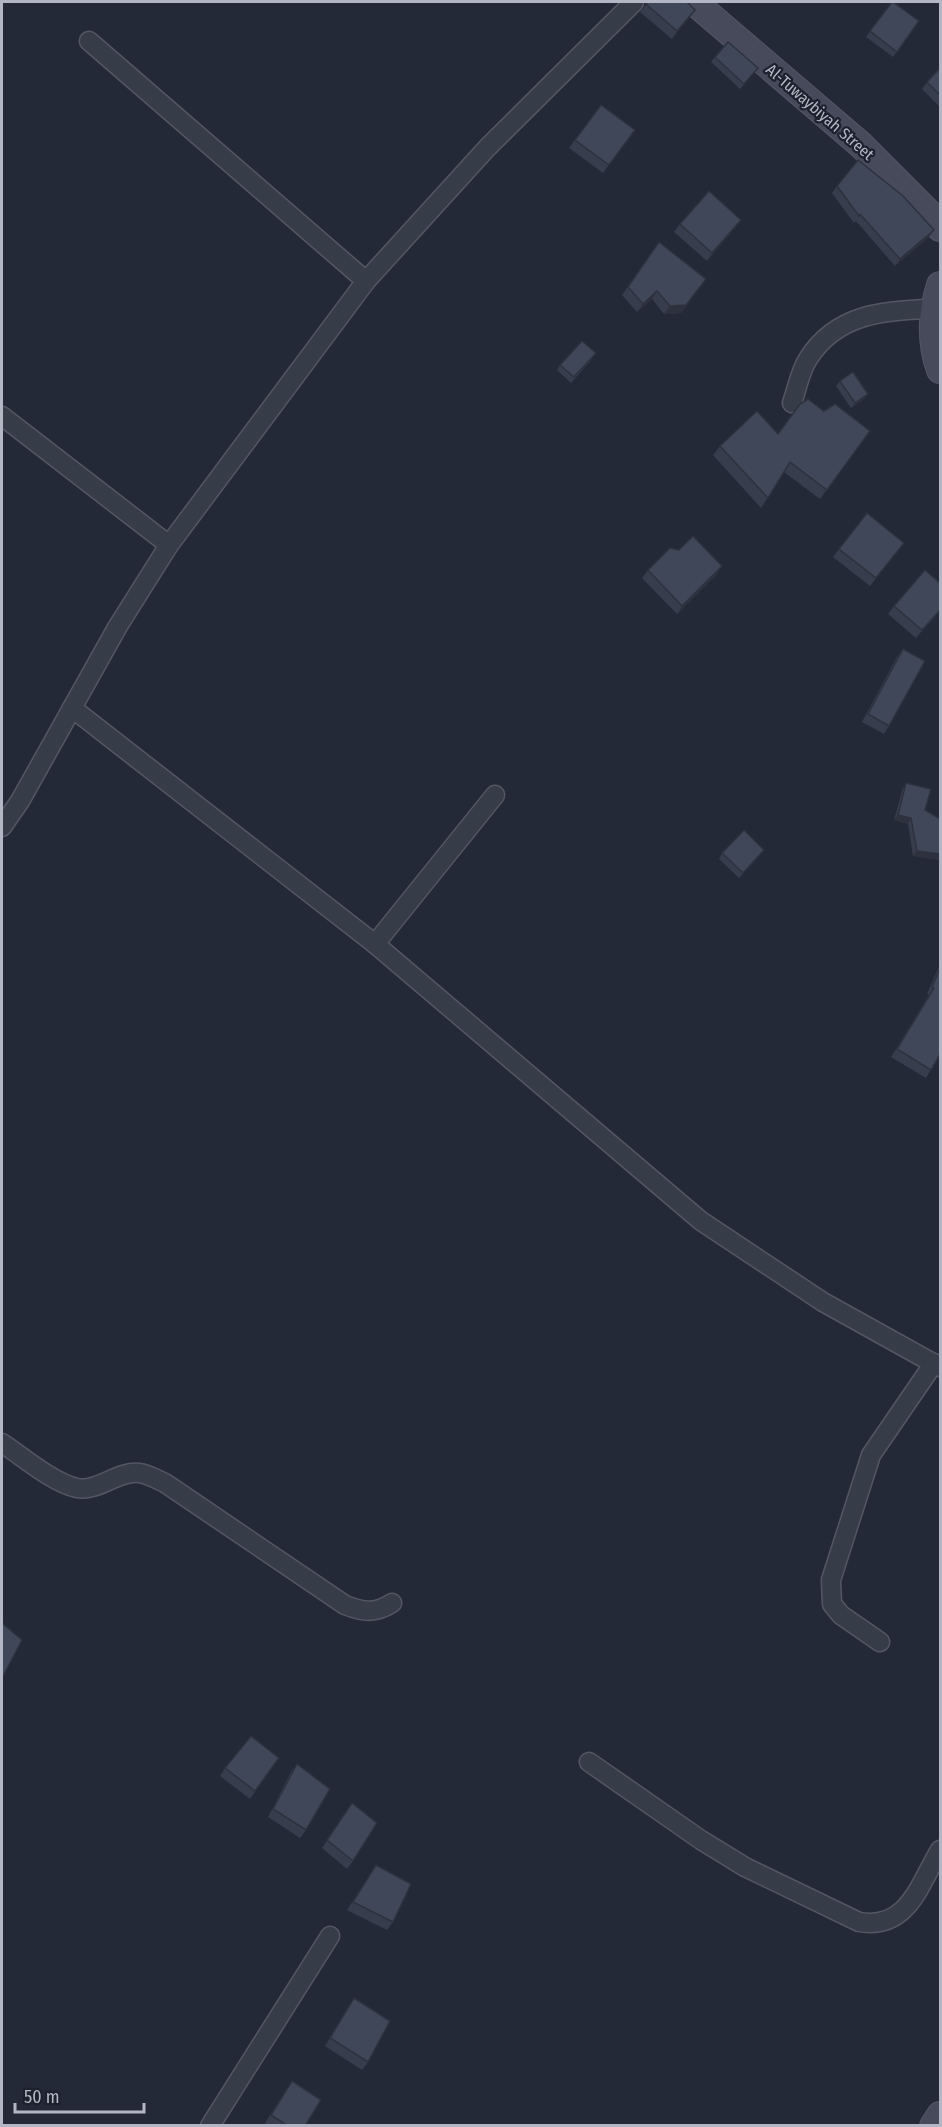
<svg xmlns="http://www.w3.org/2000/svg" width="942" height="2127" font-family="'Fira Sans Condensed',sans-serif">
<rect width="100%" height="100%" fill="#242938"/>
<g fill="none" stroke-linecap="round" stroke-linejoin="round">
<!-- street casing -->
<g stroke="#535764" stroke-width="21">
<g id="street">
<polyline points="89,41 366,281"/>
<path d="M792 403C797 389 800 371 808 359 836 314 884 310 932 309"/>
<polyline points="2,416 169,545"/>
<polyline points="72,708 375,944 701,1221 823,1302 940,1367"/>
<polyline points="2,827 20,801 118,626 169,545 366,281 487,148 634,2"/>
<polyline points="375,944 495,795"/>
<path d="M2 1443C22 1456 53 1483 77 1488 98 1492 117 1471 139 1473 148 1474 156 1479 165 1483L345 1605C363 1612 375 1614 392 1603"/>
<polyline points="880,1642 841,1615 832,1604 831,1580 871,1455 934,1363"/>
<path d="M589 1762 701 1840 745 1867 859 1922C908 1930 919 1885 940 1850"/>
<polyline points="210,2126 330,1936"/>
</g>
</g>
<!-- secondary casing -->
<g stroke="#535764" stroke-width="28">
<g id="secondary">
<polyline points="694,2 861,145 936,220 940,228"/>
<path d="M940 285C931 313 930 342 940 370"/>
<polyline points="933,2126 940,2115"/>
</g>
</g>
<!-- street -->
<use href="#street" stroke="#373c49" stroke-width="18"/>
<!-- secondary -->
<use href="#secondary" stroke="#464a5b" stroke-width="26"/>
</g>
<!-- wall -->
<g fill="#373d4c">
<polygon points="648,2 695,10 672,39 640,12"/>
<polygon points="892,2 919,21 893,57 866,37"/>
<polygon points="715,57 754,73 740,89 711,62"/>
<polygon points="940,68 940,107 922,89 927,82"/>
<polygon points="601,105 635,130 603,173 569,148"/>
<polygon points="837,186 929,237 895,266 856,221 854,223 832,193"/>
<polygon points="741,220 735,228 707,261 674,232 680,224"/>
<polygon points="659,242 706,279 681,313 664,314 652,299 637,312 622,295"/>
<polygon points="592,359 571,383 557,370 560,365"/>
<polygon points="840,381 868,394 864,399 851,408 836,386"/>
<polygon points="824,411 870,431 820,499 784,472 761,508 713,455 720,446 778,434"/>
<polygon points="839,549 898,551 870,586 833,557"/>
<polygon points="679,550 717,574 677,614 642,578 648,570"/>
<polygon points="940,583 940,611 916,638 888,614 894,606"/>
<polygon points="903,649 889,726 884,734 862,722 897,657"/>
<polygon points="906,783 925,810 940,819 940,860 913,856 908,824 894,820 903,788"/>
<polygon points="722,853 760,855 739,878 719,859"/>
<polygon points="940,964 940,1054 926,1078 891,1057 929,995 927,994"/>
<polygon points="279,1758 250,1799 220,1776 225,1768"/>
<polygon points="297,1764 306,1830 300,1838 268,1817 291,1772"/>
<polygon points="352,1803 353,1861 347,1869 322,1848"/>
<polygon points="376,1865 393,1922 387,1930 347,1910"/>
<polygon points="354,1998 368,2062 362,2070 325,2046"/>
<polygon points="292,2081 305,2126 268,2126 265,2123"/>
</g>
<!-- shaded-wall -->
<g fill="#2d323e">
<polygon points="695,10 689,18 672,39 677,31"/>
<polygon points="741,220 735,228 707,261 712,253"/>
<polygon points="934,230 929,237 895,266 900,259"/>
<polygon points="706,279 681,313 664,314 670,306"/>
<polygon points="657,291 652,299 637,312 643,304"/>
<polygon points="868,394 864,399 851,408 855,403"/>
<polygon points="722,566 717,574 677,614 682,606"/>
<polygon points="940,610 940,611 916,638 922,630"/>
<polygon points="898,815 911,818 908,824 894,820"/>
<polygon points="917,851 940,854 940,860 913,856"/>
</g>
<!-- building -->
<g fill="#404758" stroke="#2d323e" stroke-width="1.5">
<polygon points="648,2 687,2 695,10 677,31 646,4"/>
<polygon points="892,2 893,2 919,21 897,52 870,31"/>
<polygon points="728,42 758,68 744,84 715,57"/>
<polygon points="940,68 940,95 927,82"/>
<polygon points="601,105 635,130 609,165 575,140"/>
<polygon points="858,160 903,196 934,230 900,259 860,214 859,216 837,186"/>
<polygon points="709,191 741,220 712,253 680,224"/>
<polygon points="659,242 706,279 686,305 670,306 657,291 643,304 628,287"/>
<polygon points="582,341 596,353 574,377 560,365"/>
<polygon points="853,372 868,394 855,403 840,381"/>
<polygon points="808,399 824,411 835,404 870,431 827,490 790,462 768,498 720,446 757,411 778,434 800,404"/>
<polygon points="867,513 904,543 876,578 839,549"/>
<polygon points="693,536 722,566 682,606 648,570 670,548 679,550"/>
<polygon points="925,570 940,583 940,610 922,630 894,606"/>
<polygon points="903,649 925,661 889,726 868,714"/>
<polygon points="906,783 931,789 925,810 940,819 940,854 917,851 911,818 898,815"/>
<polygon points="744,830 764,850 743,873 722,853"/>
<polygon points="940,968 940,1054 931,1070 897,1049 934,988 932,987"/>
<polygon points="2,1623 22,1640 2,1678"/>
<polygon points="251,1736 279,1758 255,1791 225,1768"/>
<polygon points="297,1764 330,1789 306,1830 273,1809"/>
<polygon points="352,1803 377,1823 353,1861 327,1840"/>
<polygon points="376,1865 411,1884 393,1922 353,1902"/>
<polygon points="354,1998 390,2021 368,2062 330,2038"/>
<polygon points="292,2081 321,2100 305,2126 288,2126 271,2115"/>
</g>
<g text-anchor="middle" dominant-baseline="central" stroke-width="4.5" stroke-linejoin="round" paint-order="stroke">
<!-- street labels -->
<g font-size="16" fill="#b3b7c5" stroke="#1d212e">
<text transform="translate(820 112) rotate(41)">Al-Tuwaybiyah Street</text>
</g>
</g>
<!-- border -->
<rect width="942" height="2127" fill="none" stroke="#b3b7c5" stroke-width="6"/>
<!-- scale -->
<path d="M15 2103v9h129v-9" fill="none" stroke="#b3b7c5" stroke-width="3"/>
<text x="24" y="2103" font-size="18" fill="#b3b7c5" stroke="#1d212e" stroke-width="4.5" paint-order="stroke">50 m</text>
</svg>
